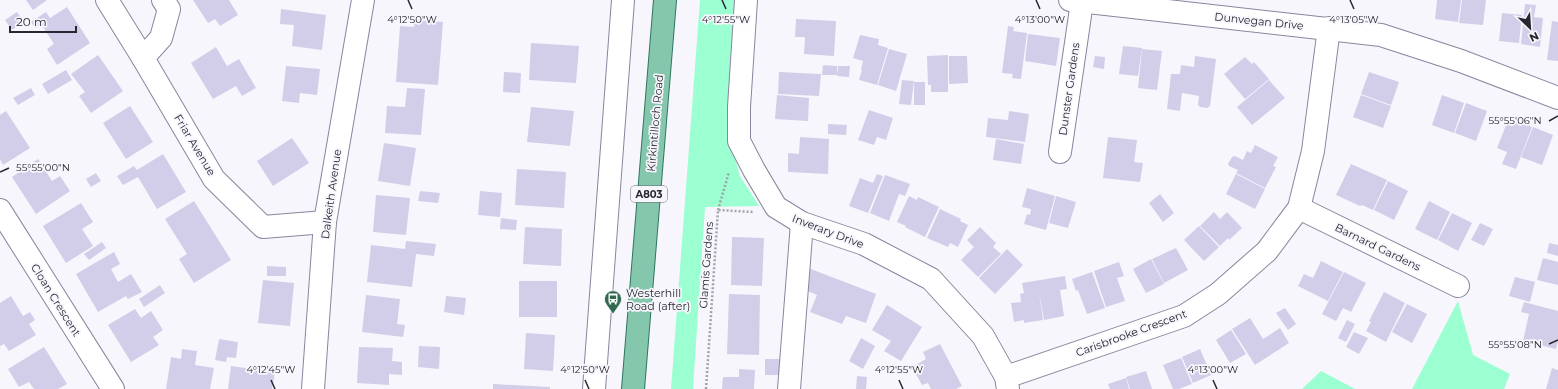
<svg xmlns="http://www.w3.org/2000/svg" width="1558" height="389" font-family="Montserrat,sans-serif">
<rect width="100%" height="100%" fill="#f7f6fc"/>
<!-- green -->
<g fill="#9bffd1">
<polygon points="700,0 736,0 728,133 740,176 759,206 705,207 693,389 671,389"/>
<polygon points="1458,301 1473,355 1510,374 1504,389 1412,389"/>
<polygon points="1321,371 1355,389 1302,389"/>
</g>
<!-- building -->
<g fill="#d2cee9">
<polygon points="26,0 47,0 33,10"/>
<polygon points="193,0 229,0 238,15 220,26 215,19 208,23"/>
<polygon points="1437,0 1461,0 1458,22 1435,19"/>
<polygon points="1462,0 1486,0 1483,25 1459,23"/>
<polygon points="1525,4 1536,5 1534,17 1543,18 1540,47 1521,44"/>
<polygon points="67,7 90,43 57,65 47,49 54,44 41,24 35,28 31,22 46,12 50,18"/>
<polygon points="281,9 326,15 322,50 292,46 294,25 280,24"/>
<polygon points="17,12 24,22 12,30 5,20"/>
<polygon points="1502,13 1522,15 1519,43 1499,41"/>
<polygon points="796,19 836,21 834,56 804,54 805,37 795,37"/>
<polygon points="415,20 443,22 438,85 396,82 400,26 414,27"/>
<polygon points="1552,21 1558,22 1558,61 1547,60"/>
<polygon points="1008,26 1014,27 1013,31 1027,33 1021,79 1012,78 1013,74 1002,73"/>
<polygon points="1028,34 1060,38 1056,66 1025,61"/>
<polygon points="860,35 879,39 878,45 888,48 877,85 859,80 862,70 861,69 863,61 853,58"/>
<polygon points="531,43 579,46 576,83 529,80"/>
<polygon points="1123,46 1142,48 1138,76 1119,74"/>
<polygon points="216,47 227,66 239,59 256,88 242,96 236,86 213,99 191,63"/>
<polygon points="889,49 907,54 896,91 878,85"/>
<polygon points="1142,49 1162,51 1157,90 1138,88"/>
<polygon points="98,55 123,91 91,113 79,96 85,92 71,74"/>
<polygon points="948,55 948,92 931,92 931,85 928,85 927,56"/>
<polygon points="949,56 967,56 968,83 949,84"/>
<polygon points="1095,56 1105,57 1104,69 1093,67"/>
<polygon points="1195,56 1216,59 1210,106 1207,108 1200,107 1198,105 1199,96 1182,93 1180,111 1167,109 1171,74 1180,74 1181,65 1194,67"/>
<polygon points="1245,57 1252,64 1254,62 1269,79 1245,99 1224,74"/>
<polygon points="823,65 837,66 837,75 822,75"/>
<polygon points="286,66 320,69 317,95 300,93 299,103 282,101"/>
<polygon points="838,66 850,66 849,77 837,76"/>
<polygon points="66,70 72,80 48,94 42,84"/>
<polygon points="504,72 521,73 520,93 503,92"/>
<polygon points="779,72 821,74 819,96 778,94"/>
<polygon points="1369,72 1399,82 1391,105 1361,94"/>
<polygon points="902,80 914,81 911,105 899,104"/>
<polygon points="1269,80 1285,98 1252,125 1237,107"/>
<rect x="914" y="82" width="11" height="23"/>
<polygon points="31,88 35,95 18,105 13,98"/>
<polygon points="407,88 425,89 421,135 385,133 387,106 405,107"/>
<polygon points="777,95 809,98 808,121 775,119"/>
<polygon points="1361,95 1391,106 1383,128 1353,117"/>
<polygon points="1442,95 1464,103 1454,133 1432,125"/>
<polygon points="1466,103 1487,111 1476,141 1455,133"/>
<polygon points="130,106 153,142 126,159 103,123"/>
<polygon points="531,107 574,111 570,146 527,142"/>
<polygon points="869,110 893,118 886,140 877,137 874,145 858,140"/>
<polygon points="6,111 30,148 3,165 0,159 0,115"/>
<polygon points="1009,111 1029,114 1025,142 986,137 988,118 1008,120"/>
<polygon points="1509,118 1532,127 1516,169 1502,164 1507,152 1497,148"/>
<polygon points="828,124 847,125 846,135 828,134"/>
<polygon points="1533,127 1553,135 1542,165 1521,157"/>
<polygon points="800,137 829,139 828,174 788,172 788,153 799,154"/>
<polygon points="1108,137 1137,140 1134,162 1143,163 1140,182 1103,178"/>
<polygon points="292,138 309,163 273,186 257,161"/>
<polygon points="996,139 1024,144 1021,164 993,160"/>
<polygon points="384,143 416,148 410,186 378,181"/>
<polygon points="1255,145 1278,157 1273,166 1276,167 1265,188 1236,173 1238,170 1229,166 1228,164 1232,157 1235,156 1243,160 1247,151 1251,153"/>
<polygon points="163,154 186,192 157,209 138,177 123,185 117,176 134,166 137,170"/>
<polygon points="38,159 52,181 60,176 70,191 36,214 12,177"/>
<polygon points="1351,164 1387,180 1373,210 1362,205 1360,206 1336,195"/>
<polygon points="517,169 566,172 564,208 515,205"/>
<polygon points="96,173 101,181 91,187 86,179"/>
<polygon points="877,174 883,176 868,213 849,206 860,178 873,183"/>
<polygon points="1236,174 1265,189 1255,209 1226,194"/>
<polygon points="885,175 910,184 905,196 899,194 889,221 870,213"/>
<polygon points="1388,181 1408,191 1394,220 1374,210"/>
<polygon points="1027,188 1055,196 1046,230 1024,224 1027,214 1030,215 1031,209 1022,207"/>
<polygon points="420,191 440,193 438,203 418,201"/>
<polygon points="480,191 502,193 500,217 478,215"/>
<polygon points="1160,194 1174,213 1163,222 1149,203"/>
<polygon points="376,195 410,198 406,235 373,232"/>
<polygon points="909,196 917,200 918,197 939,207 925,237 905,227 906,226 897,222"/>
<polygon points="1056,196 1076,202 1068,228 1049,223"/>
<polygon points="194,201 231,260 194,283 179,259 187,254 165,219"/>
<polygon points="1429,201 1450,212 1437,240 1415,229"/>
<polygon points="81,203 93,222 82,229 93,246 66,263 43,226"/>
<polygon points="940,209 961,219 960,221 968,225 958,247 950,243 948,247 927,238"/>
<polygon points="1214,212 1220,219 1227,212 1242,228 1229,240 1228,238 1220,246 1200,226"/>
<polygon points="1452,213 1472,223 1458,251 1438,240"/>
<polygon points="501,218 517,220 516,230 500,229"/>
<polygon points="1480,223 1493,229 1484,246 1471,240"/>
<polygon points="1199,226 1219,247 1204,261 1184,240"/>
<polygon points="525,227 562,229 561,266 523,264"/>
<polygon points="980,227 996,243 993,247 1001,254 978,277 961,260 974,247 967,240"/>
<polygon points="732,237 764,238 762,286 731,285"/>
<polygon points="406,241 436,244 434,256 416,254 412,287 367,282 371,245 405,249"/>
<polygon points="102,242 106,248 89,260 84,254"/>
<polygon points="1549,243 1558,245 1558,256 1547,253"/>
<polygon points="1176,248 1188,270 1164,283 1152,259"/>
<polygon points="1007,249 1023,265 995,294 979,278"/>
<polygon points="114,252 120,264 111,269 118,282 131,274 142,292 128,299 126,296 98,312 76,274"/>
<polygon points="1543,258 1558,262 1558,285 1537,280"/>
<polygon points="1151,259 1164,284 1146,293 1133,269"/>
<polygon points="1321,261 1343,272 1328,301 1298,286 1304,274 1313,278"/>
<polygon points="1119,262 1124,276 1117,278 1125,301 1106,307 1094,271"/>
<polygon points="267,266 286,267 286,276 267,276"/>
<polygon points="803,266 876,294 866,323 846,316 842,324 810,312 817,295 803,289"/>
<polygon points="1092,272 1105,308 1087,314 1078,290 1076,291 1072,279"/>
<polygon points="1344,272 1366,283 1351,312 1343,308 1336,321 1322,314"/>
<polygon points="1065,276 1067,289 1060,290 1064,316 1044,320 1039,292 1043,320 1024,323 1024,320 1014,322 1011,303 1021,302 1020,294 1024,293 1022,283"/>
<polygon points="1515,277 1535,282 1530,302 1509,296"/>
<polygon points="263,280 294,283 290,326 258,323"/>
<rect x="519" y="281" width="38" height="36"/>
<polygon points="160,285 165,293 144,307 139,299"/>
<polygon points="1384,292 1405,303 1386,342 1366,331 1371,322 1369,321"/>
<polygon points="729,294 760,295 759,355 727,354"/>
<polygon points="366,295 400,299 397,324 405,325 403,337 362,332"/>
<polygon points="11,296 23,316 30,312 35,320 29,324 36,335 9,351 4,344 0,346 0,303"/>
<polygon points="446,296 466,298 464,315 444,312"/>
<polygon points="1524,302 1558,311 1558,341 1556,349 1523,341 1529,314 1521,312"/>
<polygon points="1407,304 1427,314 1412,343 1392,332"/>
<polygon points="887,305 922,327 901,361 884,351 891,341 872,330"/>
<polygon points="1285,308 1296,324 1288,330 1276,313"/>
<polygon points="135,309 141,318 151,311 163,330 153,337 159,345 131,362 108,325"/>
<polygon points="1250,318 1263,339 1280,328 1289,343 1255,365 1232,329"/>
<polygon points="1347,320 1355,324 1346,342 1338,338"/>
<polygon points="1231,330 1246,354 1230,363 1216,340"/>
<polygon points="1354,332 1368,338 1359,354 1346,347"/>
<polygon points="526,333 555,335 553,371 524,369"/>
<polygon points="861,338 875,346 863,369 849,361"/>
<polygon points="219,339 238,342 236,358 227,357 226,362 215,360"/>
<polygon points="940,344 962,386 956,389 931,389 928,383 922,385 912,367 926,359 923,352"/>
<polygon points="419,346 440,347 439,369 418,367"/>
<polygon points="44,347 67,384 58,389 34,389 29,382 19,387 8,369"/>
<polygon points="359,347 393,348 392,361 402,362 402,375 389,374 389,385 357,383"/>
<polygon points="182,349 197,351 195,365 214,368 210,389 166,389 171,357 181,359"/>
<polygon points="1200,349 1211,375 1193,383 1182,357"/>
<polygon points="1181,358 1192,384 1179,389 1173,389 1163,365"/>
<polygon points="765,359 780,359 779,375 765,375"/>
<polygon points="231,366 275,372 272,389 228,389"/>
<polygon points="1552,368 1558,370 1558,389 1546,389"/>
<polygon points="739,369 755,370 754,389 722,389 723,377 739,377"/>
<polygon points="1146,371 1152,389 1130,389 1126,377"/>
<polygon points="857,376 867,377 866,389 856,389"/>
<polygon points="1126,378 1129,389 1110,389 1108,384"/>
<polygon points="493,384 550,387 550,389 493,389"/>
</g>
<g fill="none" stroke-linecap="round" stroke-linejoin="round">
<!-- minor casing -->
<g stroke="#89859e" stroke-width="24">
<g id="minor">
<polyline points="107,0 143,58 214,179 263,227 325,222"/>
<polyline points="746,0 739,107 739,141 754,170 776,207 802,223 864,244 931,279 983,336 1006,377 1008,389"/>
<polyline points="1070,0 1381,35 1461,61 1558,98"/>
<polyline points="143,58 161,38 169,9 163,0"/>
<polyline points="1060,152 1082,2"/>
<polyline points="1299,208 1458,286"/>
<polyline points="0,210 113,389"/>
<polyline points="1006,377 1184,316 1218,294 1267,251 1299,208 1313,151 1329,28"/>
<polyline points="313,389 325,222 363,0"/>
<polyline points="594,389 623,0"/>
<polyline points="789,389 802,223"/>
</g>
</g>
<!-- major casing -->
<g stroke="#2e765e" stroke-width="24">
<polyline id="major" points="633,389 665,0"/>
</g>
<!-- path -->
<g stroke="#a3a2a9" stroke-width="2.5" stroke-dasharray="2 2" stroke-linecap="butt">
<polyline points="718,210 729,172"/>
<polyline points="706,389 718,210 753,212"/>
</g>
<!-- minor -->
<use href="#minor" stroke="#fff" stroke-width="22"/>
<!-- major -->
<use href="#major" stroke="#84c7ad" stroke-width="22"/>
</g>
<!-- ticks -->
<path fill="none" stroke="#282630" stroke-width="1.5" d="M408 0 412 9M722 0 726 9M1036 0 1040 9M1350 0 1354 9M1549 121 1558 116M0 172 9 168M1549 344 1558 340M271 380 275 389M585 380 589 389M899 380 903 389M1213 380 1217 389"/>
<!-- icons -->
<defs>
<g id="bus-pin" transform="scale(0.9)"><path d="M0 17L-7.5 6A9.5 9.5 0 1 1 7.5 6Z" fill="#306850" stroke="#f7f6fc"/><path d="M-5-6H5V4H4V6H2V4H-2V6H-4V4H-5ZM-3.5-4V0h7V-4ZM-3.5 1.2v1.5H-2V1.2ZM2 1.2v1.5H3.5V1.2Z" fill="#fff"/></g>
</defs>
<g fill-rule="evenodd">
<use href="#bus-pin" x="613" y="299"/>
</g>
<g text-anchor="middle" dominant-baseline="central" stroke-width="3.5" stroke-linejoin="round" paint-order="stroke">
<!-- shield labels -->
<rect fill="#f7f6fc" stroke="#66646d" stroke-width="1" x="631" y="186" width="36" height="16" rx="3"/>
<g font-size="10" font-weight="bold" fill="#282630">
<text x="649" y="194">A803</text>
</g>
<!-- street labels -->
<g font-size="11" fill="#282630" stroke="#f7f6fc">
<text transform="translate(1259 21) rotate(6)">Dunvegan Drive</text>
<text transform="translate(1069 89) rotate(-82)">Dunster Gardens</text>
<text transform="translate(655 123) rotate(-85)">Kirkintilloch Road</text>
<text transform="translate(195 145) rotate(59)">Friar Avenue</text>
<text transform="translate(331 194) rotate(-82)">Dalkeith Avenue</text>
<text transform="translate(828 231) rotate(21)">Inverary Drive</text>
<text transform="translate(1378 247) rotate(26)">Barnard Gardens</text>
<text transform="translate(706 265) rotate(-86)">Glamis Gardens</text>
<text transform="translate(56 300) rotate(58)">Cloan Crescent</text>
<text transform="translate(1131 333) rotate(-20)">Carisbrooke Crescent</text>
</g>
<!-- poi labels -->
<g font-size="11" fill="#282630" stroke="#f7f6fc" text-anchor="start">
<text x="626" y="293">Westerhill<tspan x="626" dy="13">Road (after)</tspan></text>
</g>
</g>
<g font-size="10" text-anchor="middle" fill="#282630" stroke="#f7f6fc" stroke-width="3.5" stroke-linejoin="round" paint-order="stroke">
<text x="412" y="23">4°12'50"W</text>
<text x="726" y="23">4°12'55"W</text>
<text x="1040" y="23">4°13'00"W</text>
<text x="1354" y="23">4°13'05"W</text>
<text x="1515" y="124">55°55'06"N</text>
<text x="43" y="171">55°55'00"N</text>
<text x="1515" y="348">55°55'08"N</text>
<text x="271" y="373">4°12'45"W</text>
<text x="585" y="373">4°12'50"W</text>
<text x="899" y="373">4°12'55"W</text>
<text x="1213" y="373">4°13'00"W</text>
</g>
<!-- north arrow -->
<g transform="translate(1530 28) rotate(155)" stroke="#f7f6fc" stroke-width="3" paint-order="stroke">
<path d="M0-3L7 15L0 10L-7 15Z" fill="#282630"/>
<text y="-6" font-size="11" font-weight="bold" text-anchor="middle" fill="#282630">N</text>
</g>
<!-- scale -->
<path d="M10 26v6h66v-6" fill="none" stroke="#282630" stroke-width="2"/>
<text x="16" y="26" font-size="12" fill="#282630" stroke="#f7f6fc" stroke-width="3" paint-order="stroke">20 m</text>
</svg>
